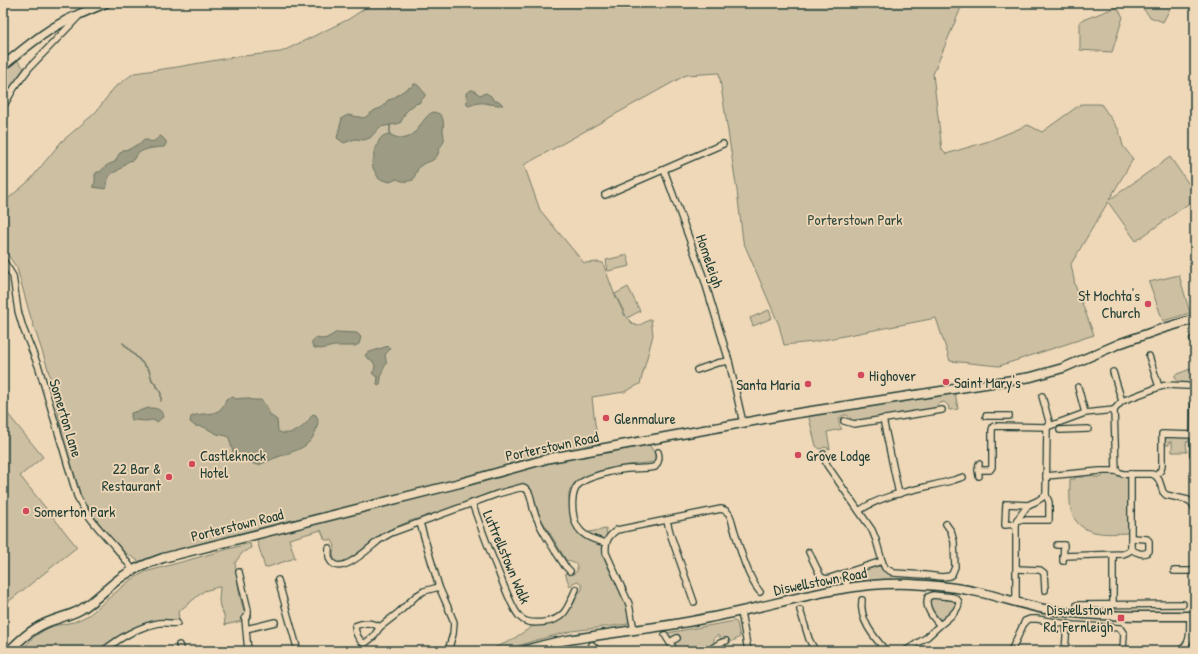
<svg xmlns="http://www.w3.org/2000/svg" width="1198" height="654" font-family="'Patrick Hand',sans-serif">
<rect width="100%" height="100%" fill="#efd8b8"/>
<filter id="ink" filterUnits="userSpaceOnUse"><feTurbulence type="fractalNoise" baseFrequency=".025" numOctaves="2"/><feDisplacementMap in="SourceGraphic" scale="8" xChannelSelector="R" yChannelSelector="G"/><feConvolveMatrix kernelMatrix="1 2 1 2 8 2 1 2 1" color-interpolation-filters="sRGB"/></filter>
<g filter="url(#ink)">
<!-- green -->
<g fill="#cdbfa2" stroke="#767e6b">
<polygon points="373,3 963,3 933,74 942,150 946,154 989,141 1028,125 1042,132 1081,104 1101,104 1119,130 1123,146 1133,159 1109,200 1170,157 1195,193 1195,199 1136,241 1108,202 1071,264 1075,285 1094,335 999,366 950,361 936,318 813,342 784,345 779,325 743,241 737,191 719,73 686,75 524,165 540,210 584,263 599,262 603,263 614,293 625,316 626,316 615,294 628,287 640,311 627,318 633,324 638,326 651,319 653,335 640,384 624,392 592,397 595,424 600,449 163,554 140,562 123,551 106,532 82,500 64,440 48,369 30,315 17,268 3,248 3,203 30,180 61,142 95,113 114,88 134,73 177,67 234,57 281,52 349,19"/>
<polygon points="1138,3 1173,3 1163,22 1150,17"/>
<polygon points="1117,7 1123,17 1112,52 1080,50 1080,21"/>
<polygon points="16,59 24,68 10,88 3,102 3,70"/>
<polygon points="627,255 630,266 608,271 606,260"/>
<polygon points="1179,275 1190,313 1163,321 1149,282"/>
<polygon points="769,310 772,318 753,326 750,318"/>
<polygon points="1195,367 1195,383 1192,385 1195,389 1195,401 1194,401 1194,390 1181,387 1175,377 1175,375"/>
<path d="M955 392 958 409 949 410 948 405 944 402 938 404 935 408 855 421 852 420 847 415C837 415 837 423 842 429L827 432 830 449 825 447 820 449 816 446 808 414Z"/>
<polygon points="3,408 43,457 20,476 77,547 3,606"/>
<polygon points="1168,437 1190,437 1190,441 1186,442 1187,452 1172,452 1172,442 1169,442 1169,445 1166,445 1164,442 1166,438"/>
<path d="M650 445C652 451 658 455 654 462 633 465 577 468 569 492 568 497 570 505 571 510 573 518 574 526 578 534L606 529 607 535 602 546 603 554 608 567 625 601 629 614 628 624 572 631 537 640 501 651H487L510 641 533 626 544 624 561 619 568 612 575 601 577 594 582 590V585L577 581 573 583 570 587 565 573C570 575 573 575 577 571V567L576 564 566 560 540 517 530 487 523 483 498 490 443 511 410 521 387 531 355 557 346 561 338 563C331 557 333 554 335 546L332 540H325L321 530 289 539 295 558 265 568 256 537 459 487 557 461Z"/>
<path d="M1103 472 1115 473 1130 480 1128 533C1107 534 1078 537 1071 510 1069 500 1070 489 1070 479H1075V477H1084V475H1093V477H1102Z"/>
<polygon points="250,543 251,548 242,553 235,563 240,597 245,614 242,621 225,625 224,615 220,607 219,600 220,587 218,587 204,591 178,612 179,619 160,621 131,630 114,639 100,651 20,651 35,636 43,631 53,626 74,622 89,615 129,581 145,572"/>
<path d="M878 566C884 568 893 573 891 580L853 583 850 581 849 576 852 574Z"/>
<path d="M932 598H934L953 601 956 603 957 607C952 612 946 621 939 619L933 610 929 602Z"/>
<polygon points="735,621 737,623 740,637 729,643 726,638 721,639 718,635 714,638 714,643 713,644 703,651 678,651 675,645 675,643 679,640 677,636 671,637 667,633"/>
</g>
<!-- water -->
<g fill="#9d9b83" stroke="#6b7563">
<path d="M414 84H416C420 86 421 90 425 93V96L419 103 415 104 410 108 405 113 401 122 397 124 380 127 370 138 364 140 355 139 344 143 337 138 342 118 348 115 364 118 375 110 381 108 388 100 392 99 406 89 411 87Z"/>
<path d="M471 90H473L480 95 486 93 491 96 494 101H499L503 105C487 106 485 99 469 106L467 105 466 93Z"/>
<path d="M433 112C444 113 444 121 443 131 443 133 444 135 444 137 445 142 442 144 440 148 439 150 439 152 438 154 434 163 426 161 420 166 417 169 415 176 413 180 406 182 403 182 397 179L390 182 379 179 373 168 372 162C375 158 373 157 374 152 374 150 376 148 377 146 379 139 381 136 388 134 392 135 396 138 400 138 417 141 420 118 433 112Z"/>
<path d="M161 136 166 141V144L164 147C152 148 139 148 133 160 122 163 126 165 120 169 117 172 112 172 109 177 107 180 108 185 106 189L93 187V185L95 183V174L97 172H100C105 166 108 164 115 162L119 154 123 150 130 149 136 145 140 144 144 140H147C155 144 155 139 161 136Z"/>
<polygon points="337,332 357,333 361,337 359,344 355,346 334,346 321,349 315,348 312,346 312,341 316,338 322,339 327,338"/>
<path d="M388 346 390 348 389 350 385 355C387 365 387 362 383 370 381 374 381 380 380 384L378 385 377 384 378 377 374 375 372 373C378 366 374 361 367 358L365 355 367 353Z"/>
<path d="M230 397H233L236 399 245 398 253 400H261L267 407 270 415 277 420 278 431C287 437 301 430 307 422 310 419 311 416 313 414L316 415C319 420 318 424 316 430 310 449 295 450 278 457 271 459 265 463 258 465L254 464 236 455 233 452 229 438 227 436 217 434 204 427 195 426 190 422 191 417C204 410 220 420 226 399Z"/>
<path d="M149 408C157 408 162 409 163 417L157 422 152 420 146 421 132 420 131 417V413Z"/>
</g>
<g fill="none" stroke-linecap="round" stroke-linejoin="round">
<!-- stream -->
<g stroke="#6b7563" stroke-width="1.5">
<polyline points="390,125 390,134"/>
<polyline points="123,343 149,370 152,380 159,389 161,394 161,401"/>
</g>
<!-- street casing -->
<g stroke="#1f3d34" stroke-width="8">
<g id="street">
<polyline points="1192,3 1195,7"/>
<polyline points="3,107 14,88 29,68 79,16"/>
<polyline points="664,170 704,279 729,361 743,423"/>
<polyline points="605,195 723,144"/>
<path d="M3 260 13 276 18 311 23 328 39 368 77 496C86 516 101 531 116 548 122 555 127 562 133 570"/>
<polyline points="1193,339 1195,344"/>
<polyline points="1149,356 1159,387"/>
<polyline points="697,370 717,363 729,361"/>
<polyline points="1113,372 1122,401"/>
<polyline points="1078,387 1085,413"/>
<polyline points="1042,396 1050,425"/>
<polyline points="1114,410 1122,401 1159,387 1167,385 1187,386"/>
<polyline points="1114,410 1116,471"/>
<polyline points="986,416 1009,416"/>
<polyline points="883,419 899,494"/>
<polyline points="844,421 854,424 942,410"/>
<polyline points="1060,430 1088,429"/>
<polyline points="824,454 825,460 827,465 872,530 876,540 882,561 845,573"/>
<polyline points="1193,454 1194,402"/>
<polyline points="979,464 978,470 979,476"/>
<polyline points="978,470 990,470 992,467 992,430 993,427 994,426 1047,427 1085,413 1114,410"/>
<polyline points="1046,476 1100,471 1116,471 1123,474 1152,474 1156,476 1159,480 1163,492 1166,495 1188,500 1192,503 1195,509"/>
<polyline points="1156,476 1161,470 1162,465 1162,434 1194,435"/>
<path d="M472 503C482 531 493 559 504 586 508 595 514 612 521 618 527 624 537 623 545 622 566 619 568 606 576 589"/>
<path d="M859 511C884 493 925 488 954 480L963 477"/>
<polyline points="1017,520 1049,520 1049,502 1046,495"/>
<polyline points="667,521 671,536 694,602"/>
<polyline points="420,523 439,587 447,605 454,622 453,634 448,651"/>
<polyline points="1016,524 1005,525 1006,504 1028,505"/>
<path d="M606 543C591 539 578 535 574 518 572 509 571 493 578 485 585 477 616 470 627 469 637 468 646 469 655 467 659 462 660 458 658 452"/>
<polyline points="1057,545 1064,545 1063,561"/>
<path d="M329 548C329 551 328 556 330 560 339 578 369 548 377 542 381 538 386 536 391 533L497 494 523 487C532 491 531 503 534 511 541 531 554 549 565 566L570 571"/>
<polyline points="1131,549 1131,474"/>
<path d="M1131 549C1136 553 1144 556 1149 551V541L1147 539 1132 538"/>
<polyline points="809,552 821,577 827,579 845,573 847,587"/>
<polyline points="1113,555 1113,605"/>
<polyline points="1063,556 1123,554 1128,552 1131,549"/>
<polyline points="882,561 885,568 894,573 925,575 942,577 950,576 952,574 955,567 954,542 951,531 946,524"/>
<polyline points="1017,569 1040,570 1044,573 1045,590"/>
<polyline points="1174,571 1195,571"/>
<polyline points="239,572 248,610 248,614 245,619 248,651"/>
<polyline points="278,580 298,651"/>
<path d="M933 595C939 596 946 596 952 597 971 602 945 621 940 625 934 619 924 607 928 597Z"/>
<path d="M862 600C859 620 874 637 886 651"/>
<polyline points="1016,603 1016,524 1017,520 1028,505 1037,501 1046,495 1047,427"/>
<polyline points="1077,605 1183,604"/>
<polyline points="800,610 809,639 815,651"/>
<polyline points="741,612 748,651"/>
<path d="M380 627C371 622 364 622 355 626 355 634 358 639 364 644L373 637 380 627 398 613 416 596 424 591 439 587"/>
<polyline points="246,629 275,622"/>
<path d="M634 630 629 604 606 553C605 542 608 536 617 530L721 509C725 510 727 511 729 514 732 519 733 527 735 532 740 550 748 578 760 592"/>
<polyline points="665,635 675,651"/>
<polyline points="670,642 677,638"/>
<polyline points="179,645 181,651"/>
<polyline points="592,645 598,651"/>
<polyline points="116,650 117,651"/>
<path d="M103 651C120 638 137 627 159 623 165 622 171 624 177 623"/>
<polyline points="708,651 720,643 726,641"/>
<polyline points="905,651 927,637 940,625"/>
<polyline points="1011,651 1025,621 1030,619 1037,619 1073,625 1120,628 1124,634 1123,651"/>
<polyline points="1065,651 1067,624"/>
<path d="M1179 651C1193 643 1189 630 1190 616"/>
</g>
</g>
<!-- secondary casing -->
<g stroke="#1f3d34" stroke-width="11">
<g id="secondary">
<path d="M3 66C20 52 38 36 58 25 73 16 89 10 106 3"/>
<path d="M9 651C22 638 34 627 51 621 61 617 71 615 80 610 96 601 108 586 123 576 136 567 149 563 163 558L460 483 550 458 786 415 1031 377 1063 368 1121 343 1161 329 1195 319"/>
<path d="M523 651C559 639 596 636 634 630 659 627 684 623 708 618 776 606 841 581 910 584 933 585 956 587 978 592 1004 598 1029 607 1055 611 1101 617 1149 616 1195 616"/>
</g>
</g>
<!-- street -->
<use href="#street" stroke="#efd8b8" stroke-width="5.5"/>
<!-- secondary -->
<use href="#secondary" stroke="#efd8b8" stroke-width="8"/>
</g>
</g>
<!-- markers -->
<g fill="#d1495b" stroke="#efd8b8" stroke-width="1.5">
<circle cx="1148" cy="304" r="4"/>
<circle cx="861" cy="375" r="4"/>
<circle cx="946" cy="382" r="4"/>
<circle cx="808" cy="384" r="4"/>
<circle cx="606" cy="418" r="4"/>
<circle cx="798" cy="455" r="4"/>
<circle cx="192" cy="464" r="4"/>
<circle cx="169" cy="477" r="4"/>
<circle cx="26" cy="511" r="4"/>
<rect x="1117" y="614" width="8" height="8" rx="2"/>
</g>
<g text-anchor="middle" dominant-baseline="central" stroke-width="3.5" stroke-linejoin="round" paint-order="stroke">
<!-- park labels -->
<g font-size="15" fill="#304a3f" stroke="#efd8b8">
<text x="855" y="219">Porterstown Park</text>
</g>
<!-- street labels -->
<g font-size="15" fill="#1f3d34" stroke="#efd8b8">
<text transform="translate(710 261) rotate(71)">Homeleigh</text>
<text transform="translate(66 418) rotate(73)">Somerton Lane</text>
<text transform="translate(552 446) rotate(-12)">Porterstown Road</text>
<text transform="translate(237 525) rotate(-14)">Porterstown Road</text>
<text transform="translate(507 557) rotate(67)">Luttrellstown Walk</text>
<text transform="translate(820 581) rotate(-11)">Diswellstown Road</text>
</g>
<!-- poi labels -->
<g font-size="15" fill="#1f3d34" stroke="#efd8b8" text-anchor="start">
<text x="1140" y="295" text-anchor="end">St Mochta's<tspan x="1140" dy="17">Church</tspan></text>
<text x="869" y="375">Highover</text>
<text x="954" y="382">Saint Mary's</text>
<text x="800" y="384" text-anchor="end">Santa Maria</text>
<text x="614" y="418">Glenmalure</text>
<text x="200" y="455">Castleknock<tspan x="200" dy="17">Hotel</tspan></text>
<text x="806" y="455">Grove Lodge</text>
<text x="161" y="468" text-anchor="end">22 Bar &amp;<tspan x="161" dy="17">Restaurant</tspan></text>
<text x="34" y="511">Somerton Park</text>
<text x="1113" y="609" text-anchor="end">Diswellstown<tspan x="1113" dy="17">Rd, Fernleigh</tspan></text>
</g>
</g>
<!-- margin -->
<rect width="1198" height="654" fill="none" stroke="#efd8b8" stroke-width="16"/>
<rect x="8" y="8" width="1182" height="638" fill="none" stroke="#1f3d34" stroke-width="1.5" filter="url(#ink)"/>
</svg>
